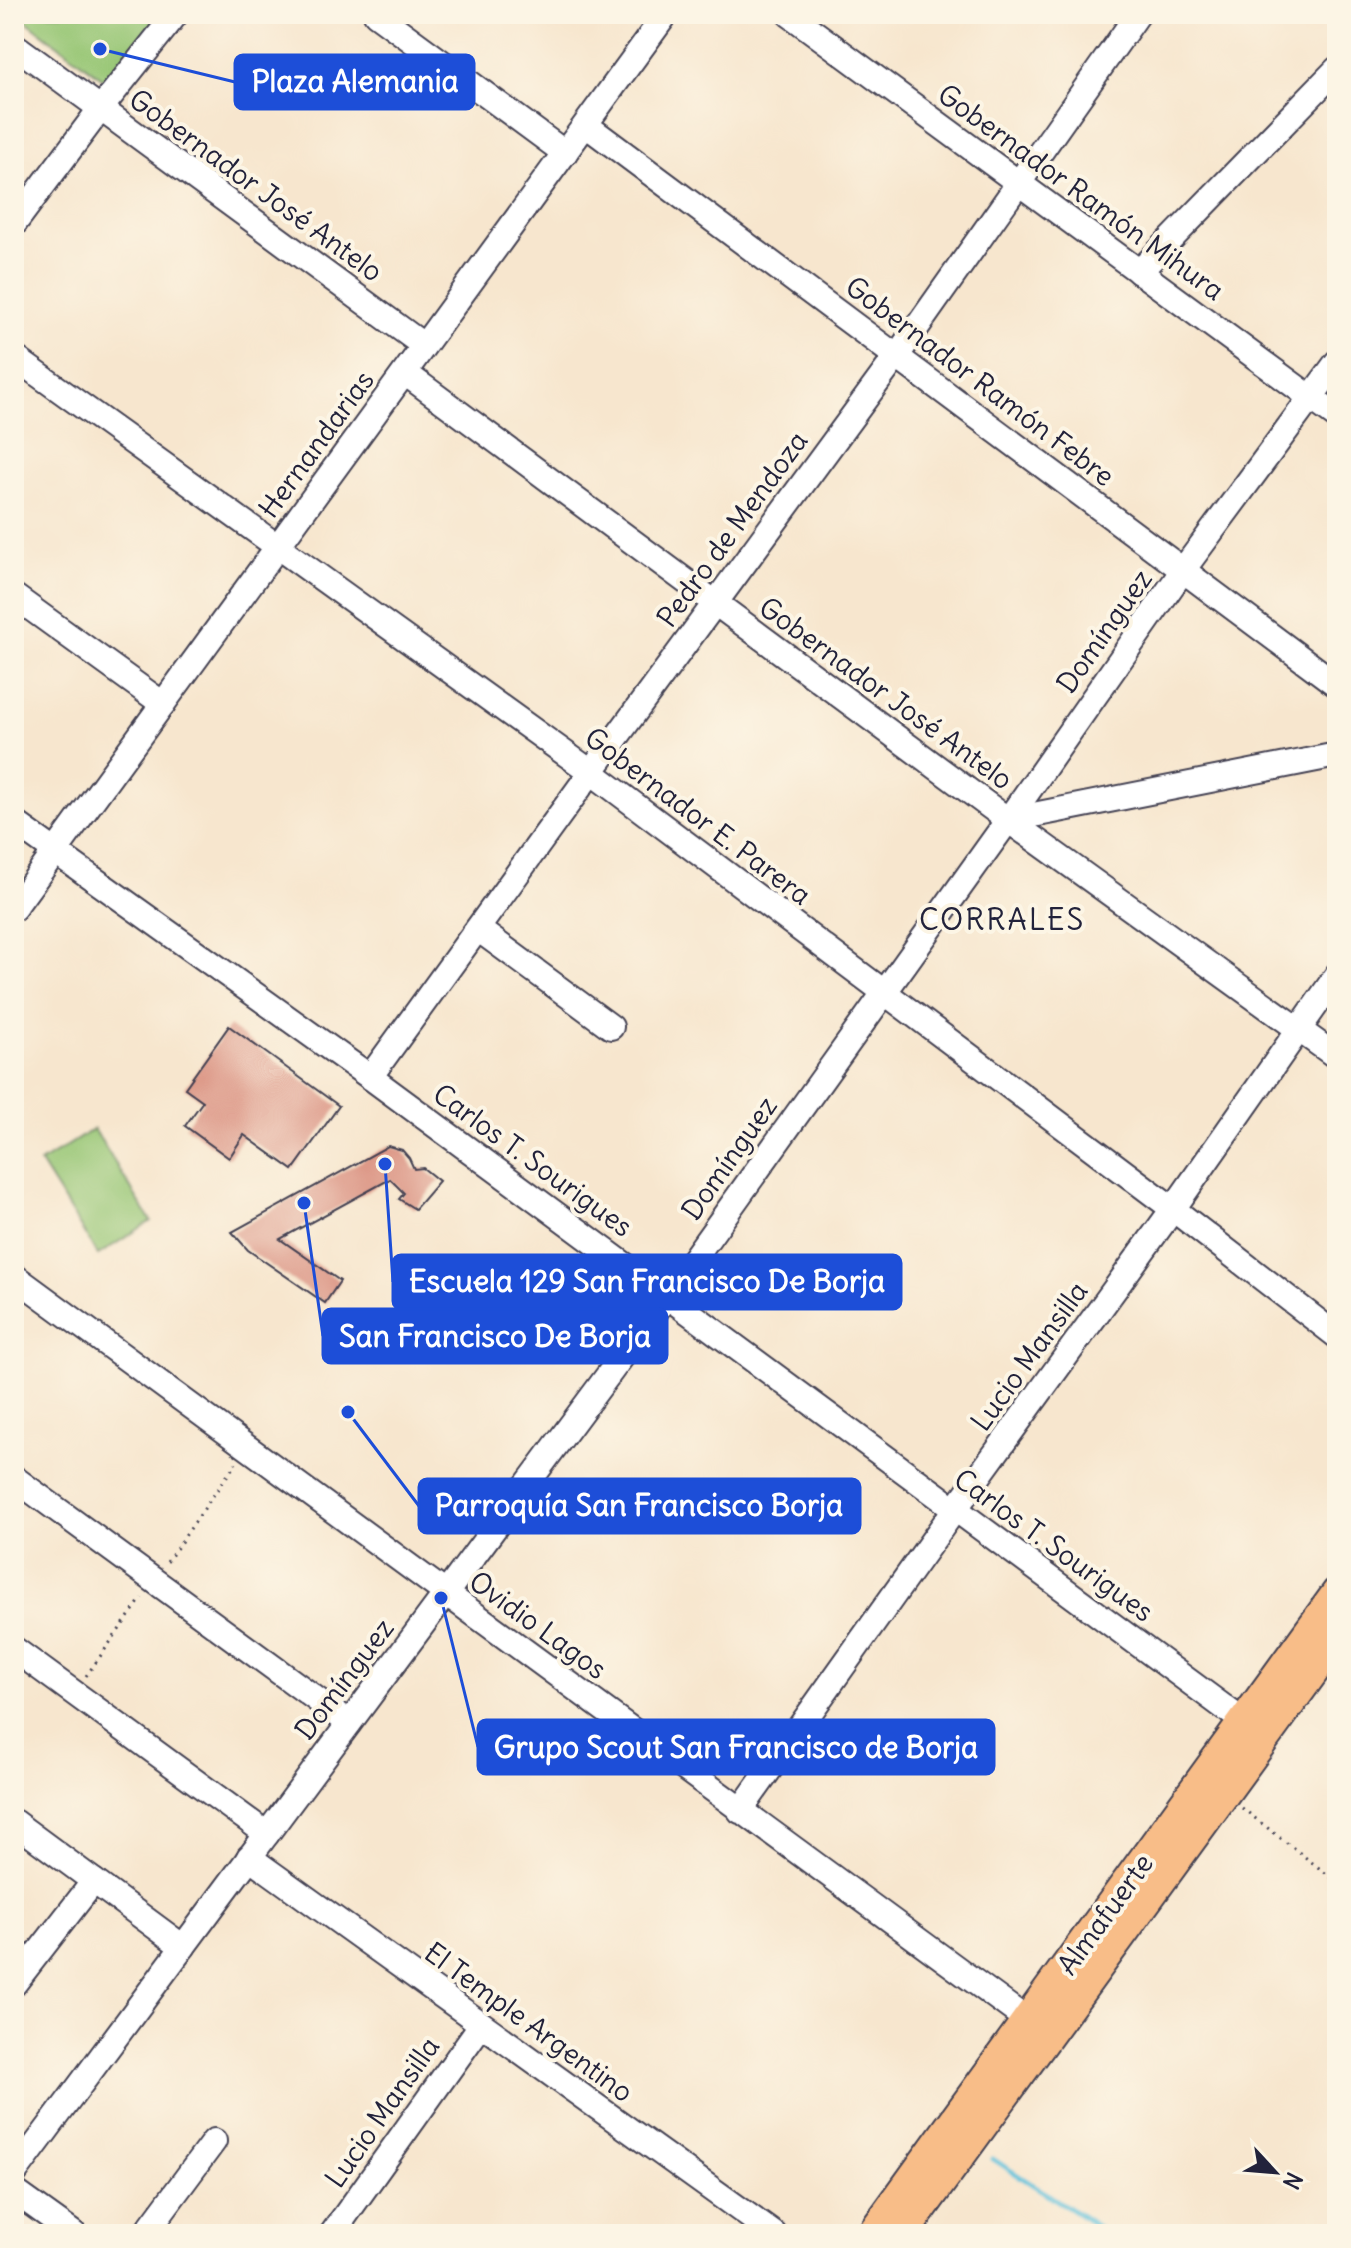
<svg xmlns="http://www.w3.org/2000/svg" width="1351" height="2248" font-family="Delius,sans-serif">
<rect width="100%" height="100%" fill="#fcf5e5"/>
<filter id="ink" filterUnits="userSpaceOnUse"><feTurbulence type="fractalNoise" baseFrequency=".0125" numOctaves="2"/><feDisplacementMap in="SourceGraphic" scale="16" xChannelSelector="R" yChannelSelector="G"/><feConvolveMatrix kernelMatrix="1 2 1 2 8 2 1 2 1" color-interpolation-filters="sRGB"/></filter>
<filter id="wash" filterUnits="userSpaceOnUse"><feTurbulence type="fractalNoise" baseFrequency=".006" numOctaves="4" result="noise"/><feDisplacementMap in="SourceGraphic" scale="32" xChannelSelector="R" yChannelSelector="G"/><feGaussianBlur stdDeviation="1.8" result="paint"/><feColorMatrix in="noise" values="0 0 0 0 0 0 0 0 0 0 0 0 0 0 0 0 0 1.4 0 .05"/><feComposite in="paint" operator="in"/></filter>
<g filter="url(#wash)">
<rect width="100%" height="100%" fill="#f7e6ce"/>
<!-- green -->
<g fill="#97c675" stroke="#5c7458" stroke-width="2">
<polygon points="17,14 164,14 111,85"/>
<polygon points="94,1129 151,1221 98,1255 40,1163"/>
</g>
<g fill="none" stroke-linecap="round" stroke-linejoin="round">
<!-- stream -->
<polyline stroke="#5cbfda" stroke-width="5" points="993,2159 1109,2234"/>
</g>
<g id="blocks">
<!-- building -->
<g fill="#d98">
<polygon points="229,1026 339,1106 293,1170 244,1135 229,1158 185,1126 203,1101 185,1088"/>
<polygon points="388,1146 402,1150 409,1158 414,1169 423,1168 439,1181 415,1209 399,1199 404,1193 390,1179 280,1239 340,1281 325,1303 248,1250 232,1232"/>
</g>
</g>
</g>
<g filter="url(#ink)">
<use href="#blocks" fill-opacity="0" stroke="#423f51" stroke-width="2"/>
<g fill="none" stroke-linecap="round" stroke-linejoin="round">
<!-- minor casing -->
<g stroke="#423f51" stroke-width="28">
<g id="minor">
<polyline points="376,14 565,153"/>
<polyline points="789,14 1337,417"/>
<polyline points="14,45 423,345"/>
<polyline points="586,125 1337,685"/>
<polyline points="14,224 101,108 176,14"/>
<polyline points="1139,272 1337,69"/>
<polyline points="14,357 591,772 1173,1209 1337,1336"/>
<polyline points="405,373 1008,820 1337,1057"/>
<polyline points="14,596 163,704"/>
<polyline points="1008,820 1337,755"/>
<polyline points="14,822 370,1077 1244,1722"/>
<polyline points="14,908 666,14"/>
<polyline points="478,929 611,1027"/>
<polyline points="370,1077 591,772 896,357 1138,14"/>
<polyline points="14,1276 1027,2020"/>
<polyline points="14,1478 349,1723"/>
<polyline points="14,1649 267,1834"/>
<polyline points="740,1811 955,1509 1173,1209 1337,975"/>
<polyline points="14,1822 183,1947"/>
<polyline points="249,1857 774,2234"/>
<polyline points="14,1984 94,1881"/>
<polyline points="14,2174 667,1296 1008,820 1183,570 1337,362"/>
<polyline points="14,2191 74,2234"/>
<polyline points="145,2234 214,2141"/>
<polyline points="332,2234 481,2025"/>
</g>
</g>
<!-- major casing -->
<g stroke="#423f51" stroke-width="34">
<g id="major">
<polyline points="872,2234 1337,1593"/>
<polyline points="903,2234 1337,1639"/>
</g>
</g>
<!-- path -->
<g stroke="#423f51" stroke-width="3" stroke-dasharray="2 6" stroke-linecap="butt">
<polyline points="167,1562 236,1463"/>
<polyline points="86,1676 142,1598"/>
<polyline points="1242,1808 1337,1882"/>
</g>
<!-- minor -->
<use href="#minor" stroke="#fff" stroke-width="24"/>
<!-- major -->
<use href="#major" stroke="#f8bd88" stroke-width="30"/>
</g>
</g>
<g text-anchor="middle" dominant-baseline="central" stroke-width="8" stroke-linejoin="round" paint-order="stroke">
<!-- street labels -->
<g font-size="28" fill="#22223b" stroke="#fcf5e5">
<text transform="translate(256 185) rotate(36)">Gobernador José Antelo</text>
<text transform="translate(1081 192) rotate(36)">Gobernador Ramón Mihura</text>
<text transform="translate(980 381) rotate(37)">Gobernador Ramón Febre</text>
<text transform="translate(316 444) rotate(-54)">Hernandarias</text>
<text transform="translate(732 529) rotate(-54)">Pedro de Mendoza</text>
<text transform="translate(1104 631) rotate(-55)">Domínguez</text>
<text transform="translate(886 693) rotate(36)">Gobernador José Antelo</text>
<text transform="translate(698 816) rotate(37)">Gobernador E. Parera</text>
<text transform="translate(729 1158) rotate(-55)">Domínguez</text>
<text transform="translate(533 1160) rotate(36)">Carlos T. Sourigues</text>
<text transform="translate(1029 1356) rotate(-54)">Lucio Mansilla</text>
<text transform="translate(1054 1545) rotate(36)">Carlos T. Sourigues</text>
<text transform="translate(538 1625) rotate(36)">Ovidio Lagos</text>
<text transform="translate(344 1679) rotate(-53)">Domínguez</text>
<text transform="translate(1105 1914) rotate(-54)">Almafuerte</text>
<text transform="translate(529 2022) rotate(36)">El Temple Argentino</text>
<text transform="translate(382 2112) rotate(-55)">Lucio Mansilla</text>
</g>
<!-- neighbourhood labels -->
<g font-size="30" letter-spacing="2" fill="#22223b" stroke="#fcf5e5">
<text x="1002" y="919">CORRALES</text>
</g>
</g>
<!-- callouts -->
<path fill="none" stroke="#1d4ed8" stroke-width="3" d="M100 49L235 82M385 1164L393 1282M304 1203L323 1336M348 1412L419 1506M441 1598L478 1747"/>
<g fill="#1d4ed8" stroke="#fcf5e5" stroke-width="3">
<circle cx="100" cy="49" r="8"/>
<circle cx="385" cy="1164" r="8"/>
<circle cx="304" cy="1203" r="8"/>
<circle cx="348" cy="1412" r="8"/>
<circle cx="441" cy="1598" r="8"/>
</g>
<g fill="#1d4ed8" stroke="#1d4ed8" stroke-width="3">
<rect x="235" y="55" width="239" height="54" rx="8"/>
<rect x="393" y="1255" width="508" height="54" rx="8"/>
<rect x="323" y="1309" width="344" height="54" rx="8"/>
<rect x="419" y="1479" width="441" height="54" rx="8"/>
<rect x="478" y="1720" width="516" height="54" rx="8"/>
</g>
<g font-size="30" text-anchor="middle" font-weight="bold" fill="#fff">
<text x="355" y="92">Plaza Alemania</text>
<text x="647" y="1292">Escuela 129 San Francisco De Borja</text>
<text x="495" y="1347">San Francisco De Borja</text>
<text x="639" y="1516">Parroquía San Francisco Borja</text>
<text x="736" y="1758">Grupo Scout San Francisco de Borja</text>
</g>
<!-- margin -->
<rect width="1351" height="2248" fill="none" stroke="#fcf5e5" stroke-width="48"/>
<!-- north arrow -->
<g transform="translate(1275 2172) rotate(116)" stroke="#fcf5e5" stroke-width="6" paint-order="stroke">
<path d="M0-6L14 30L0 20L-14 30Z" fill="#22223b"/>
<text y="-12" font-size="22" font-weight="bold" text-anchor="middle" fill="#22223b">N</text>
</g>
</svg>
